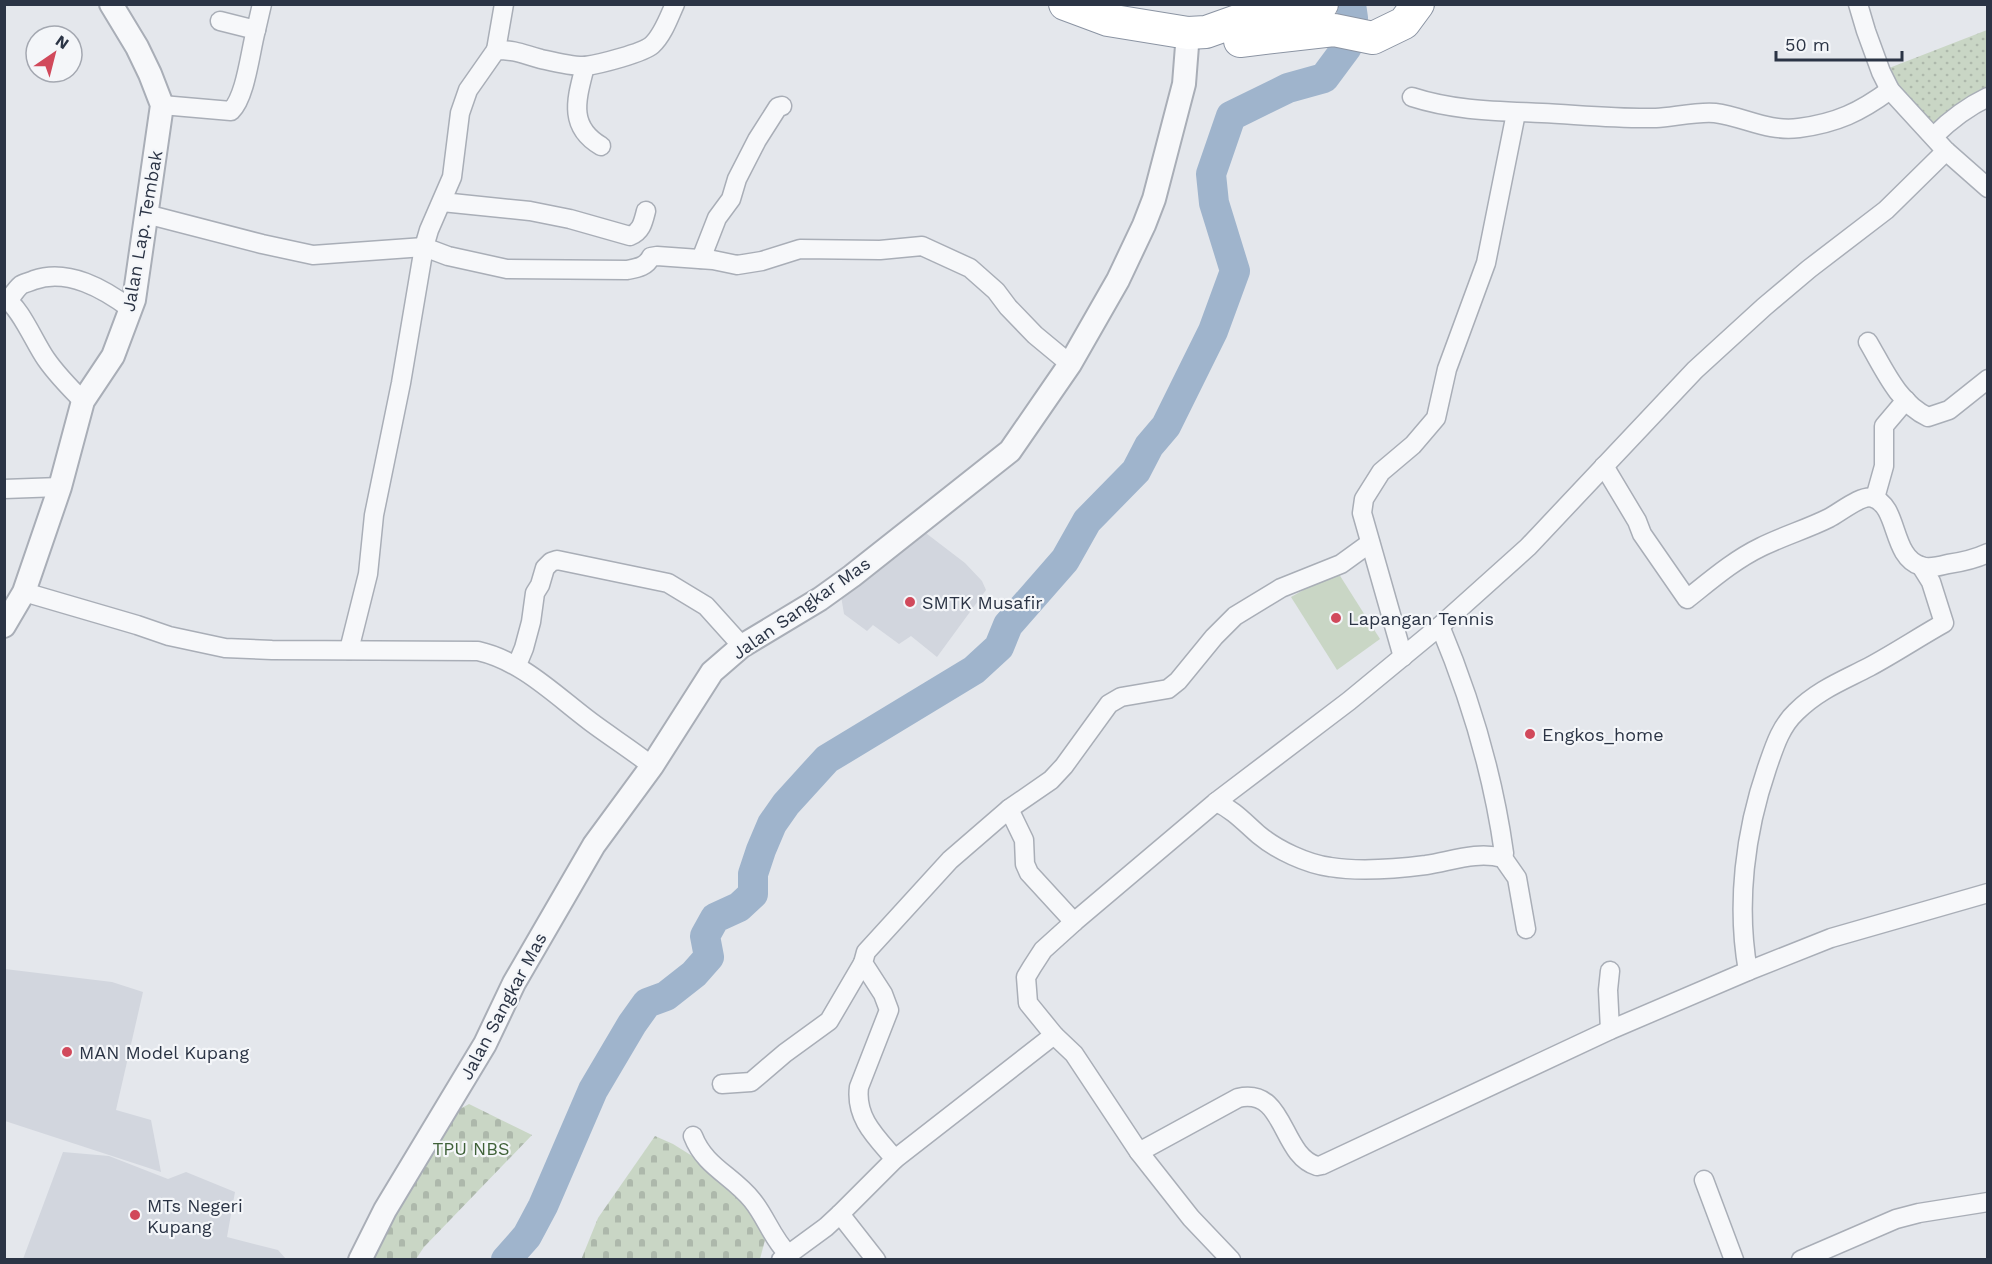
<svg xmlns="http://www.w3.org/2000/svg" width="1992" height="1264" font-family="'Work Sans',sans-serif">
<defs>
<pattern id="grass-dots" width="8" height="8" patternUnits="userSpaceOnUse" patternTransform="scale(1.5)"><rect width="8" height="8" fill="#c9d6c5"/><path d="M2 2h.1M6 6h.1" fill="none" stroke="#adb8ab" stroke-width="1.8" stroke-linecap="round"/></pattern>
<pattern id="cemetery-stones" width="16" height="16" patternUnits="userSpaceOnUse" patternTransform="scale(1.5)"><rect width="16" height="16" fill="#c9d6c5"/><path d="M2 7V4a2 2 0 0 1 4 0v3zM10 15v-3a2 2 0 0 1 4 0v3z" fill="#adb8ab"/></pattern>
</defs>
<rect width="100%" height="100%" fill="#e4e7ec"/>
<!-- built -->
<g fill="#d2d6de">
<polygon points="914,524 965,563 982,581 986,590 937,657 911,636 899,644 873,625 867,631 844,614 838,578"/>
<polygon points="5,969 112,982 143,992 116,1110 151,1120 161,1172 5,1121"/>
<polygon points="63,1152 109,1156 168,1179 186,1172 235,1192 227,1237 278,1250 286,1259 23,1259"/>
</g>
<!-- grass -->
<polygon fill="url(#grass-dots)" points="1987,30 1987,94 1937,129 1884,70"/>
<!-- cemetery -->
<g fill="url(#cemetery-stones)">
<polygon points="469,1104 532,1135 424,1247 416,1259 360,1260 436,1136 458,1110"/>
<polygon points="655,1136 673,1144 721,1174 755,1212 765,1240 760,1259 581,1260 598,1218"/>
</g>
<!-- pitch -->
<polygon fill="#c9d6c5" points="1337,571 1380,639 1337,670 1291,597"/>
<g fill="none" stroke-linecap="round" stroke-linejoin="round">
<!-- river -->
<polyline stroke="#9fb4cc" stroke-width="30" points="506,1260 527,1236 543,1206 593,1090 632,1024 647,1003 666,996 694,974 709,957 705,936 715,918 739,907 753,894 753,874 761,850 772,824 786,804 827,759 974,670 999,647 1008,625 1065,560 1087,521 1136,471 1149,446 1166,426 1213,331 1235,271 1214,203 1211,174 1231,116 1288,88 1324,78 1347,47 1353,18 1351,4"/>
<!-- minor casing -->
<g stroke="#a9aeb7" stroke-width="21">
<g id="minor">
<polyline points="1858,4 1866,31 1881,72 1890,90 1946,151 1988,188"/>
<polyline points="220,21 256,30 262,4"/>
<polyline points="496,50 504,4"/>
<path d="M585 66C577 98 567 126 601 146"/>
<path d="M1412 97C1455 111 1498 111 1542 113 1580 115 1618 119 1656 118 1673 117 1700 111 1715 113 1745 117 1767 132 1799 128 1837 123 1860 112 1890 90"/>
<path d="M162 105 231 111C246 96 250 52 256 30"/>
<path d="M1934 136C1950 120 1967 107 1988 97"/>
<path d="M442 202 530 211 570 219 630 236C641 232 643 223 646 211"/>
<path d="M146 214 262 244 313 255 424 247 448 256 507 269 627 270C637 268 646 267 651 257L657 256 713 260 737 265 762 261 800 249 880 250 922 246 970 268 996 291 1008 307 1035 335 1070 364"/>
<polyline points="701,259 717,218 731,199 737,179 757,140 778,107 782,106"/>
<path d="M4 298C20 306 35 344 46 359 57 375 70 388 83 401"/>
<path d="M9 300C12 296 16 289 21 285 24 283 30 282 34 280 68 268 104 289 131 309"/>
<path d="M1868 342C1884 369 1898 403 1928 417L1949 410 1988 379"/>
<path d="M1604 466 1637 521 1642 534 1687 599C1711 580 1734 560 1761 547 1783 536 1807 529 1829 518 1839 513 1862 494 1873 498 1899 506 1891 557 1921 566 1929 569 1940 566 1948 564 1962 562 1975 559 1988 553"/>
<polyline points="4,489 60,487"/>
<polyline points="1875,498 1884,466 1884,426 1906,400"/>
<path d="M24 592 137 625 169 636 225 648 272 650 478 651C522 661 555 695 591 722 611 737 632 750 652 766"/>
<path d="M1440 626C1471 700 1493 774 1504 853L1503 858"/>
<path d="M349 650 368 574 374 515 401 383 424 247 429 230 452 177 460 113 468 90 496 50C517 50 522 54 541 59 554 62 573 67 586 66 600 64 643 53 652 45 663 35 669 17 675 4"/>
<polyline points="1403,657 1362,513 1364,499 1381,472 1413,445 1436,418 1447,369 1486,263 1516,113"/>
<polyline points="517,665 524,648 531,622 535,593 540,585 545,568 551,562 557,560 668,583 706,606 742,646"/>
<path d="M1216 802C1234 810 1245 823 1259 835 1277 850 1307 864 1330 867 1361 872 1395 869 1426 865 1452 861 1477 851 1503 858L1517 878 1526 929"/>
<polyline points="1009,809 1024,840 1025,864 1029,873 1074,922"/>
<path d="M1748 971C1736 904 1745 832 1767 768 1774 748 1780 727 1796 712 1818 690 1842 681 1869 667 1895 653 1919 637 1944 623L1931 582 1921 566"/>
<polyline points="1610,1030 1608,990 1610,971"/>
<polyline points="722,1084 751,1082 785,1053 829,1021 863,963"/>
<path d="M693 1136C705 1167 732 1175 752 1200 766 1217 772 1238 788 1254"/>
<path d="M1139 1152 1238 1098C1286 1087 1280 1155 1317 1166L1322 1165 1610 1030 1748 971 1831 938 1988 893"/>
<path d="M895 1159C876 1137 855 1118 859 1087L889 1010 883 994 863 963 866 952 950 860 1009 809 1051 780 1064 766 1109 704 1121 697 1168 689 1178 681 1214 637 1235 616 1281 588 1341 564 1370 543"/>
<polyline points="1704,1180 1734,1260"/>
<polyline points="781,1260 826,1227 840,1214"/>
<polyline points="876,1260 840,1214 895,1159 1054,1035"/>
<polyline points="1231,1260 1191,1218 1139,1152 1074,1054 1054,1035 1028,1003 1026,977 1032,967 1043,950 1074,922 1216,802 1349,701 1440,626 1528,547 1695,370 1764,307 1809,269 1886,210 1946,151"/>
<polyline points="1801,1260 1896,1219 1919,1213 1988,1202"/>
</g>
</g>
<!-- tertiary casing -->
<g stroke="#a9aeb7" stroke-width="26">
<g id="tertiary">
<polyline points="4,626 24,592 60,487 83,401 113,356 134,300 162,105 150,74 137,47 111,4"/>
<polyline points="360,1260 385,1210 485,1044 514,983 594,845 652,766 712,672 742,646 820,599 852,576 1010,451 1070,364 1118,280 1144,225 1154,199 1184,84 1188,33"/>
</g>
</g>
<!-- trunk casing -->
<g stroke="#8b94a3" stroke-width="34">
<g id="trunk">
<polyline points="1065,4 1108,20 1188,33 1206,32 1237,21 1322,4"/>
<polyline points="1240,41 1334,30 1373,38 1404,23 1418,4"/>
</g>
</g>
<!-- minor -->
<use href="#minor" stroke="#f7f8fa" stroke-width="18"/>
<!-- tertiary -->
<use href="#tertiary" stroke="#f7f8fa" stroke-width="22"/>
<!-- trunk -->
<use href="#trunk" stroke="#fff" stroke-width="32"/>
</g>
<!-- markers -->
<g fill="#d1495b" stroke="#f4f6f9" stroke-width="2">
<circle cx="910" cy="602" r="6"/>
<circle cx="1336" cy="618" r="6"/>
<circle cx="1530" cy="734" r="6"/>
<circle cx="67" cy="1052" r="6"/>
<circle cx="135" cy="1215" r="6"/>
</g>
<g text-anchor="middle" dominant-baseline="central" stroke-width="4.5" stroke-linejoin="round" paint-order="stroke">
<!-- street labels -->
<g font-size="18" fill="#2b3445" stroke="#f4f6f9">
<text transform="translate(142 231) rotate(-80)">Jalan Lap. Tembak</text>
<text transform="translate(801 608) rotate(-35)">Jalan Sangkar Mas</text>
<text transform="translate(503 1006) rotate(-62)">Jalan Sangkar Mas</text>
</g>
<!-- poi labels -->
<g font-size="18" fill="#2b3445" stroke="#f4f6f9" text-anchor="start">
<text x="922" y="602">SMTK Musafir</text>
<text x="1348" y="618">Lapangan Tennis</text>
<text x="1542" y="734">Engkos_home</text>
<text x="79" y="1052">MAN Model Kupang</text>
<text x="147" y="1205">MTs Negeri<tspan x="147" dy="21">Kupang</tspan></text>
</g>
<!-- park labels -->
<g font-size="18" fill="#3f6138" stroke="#f4f6f9">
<text x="471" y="1148">TPU NBS</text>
</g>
</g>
<!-- border -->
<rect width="1992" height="1264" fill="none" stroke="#2b3445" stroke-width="12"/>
<!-- north arrow -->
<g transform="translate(54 54) rotate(35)"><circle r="28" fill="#f4f6f9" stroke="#a4a8b1" stroke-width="1.5"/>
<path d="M0-4.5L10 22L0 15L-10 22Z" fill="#d1495b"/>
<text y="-9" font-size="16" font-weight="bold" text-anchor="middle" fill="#2b3445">N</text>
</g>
<!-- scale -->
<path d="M1776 51v9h126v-9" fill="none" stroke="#2b3445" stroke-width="3"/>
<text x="1785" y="51" font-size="18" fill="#2b3445" stroke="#f4f6f9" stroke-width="4.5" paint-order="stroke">50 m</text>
</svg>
